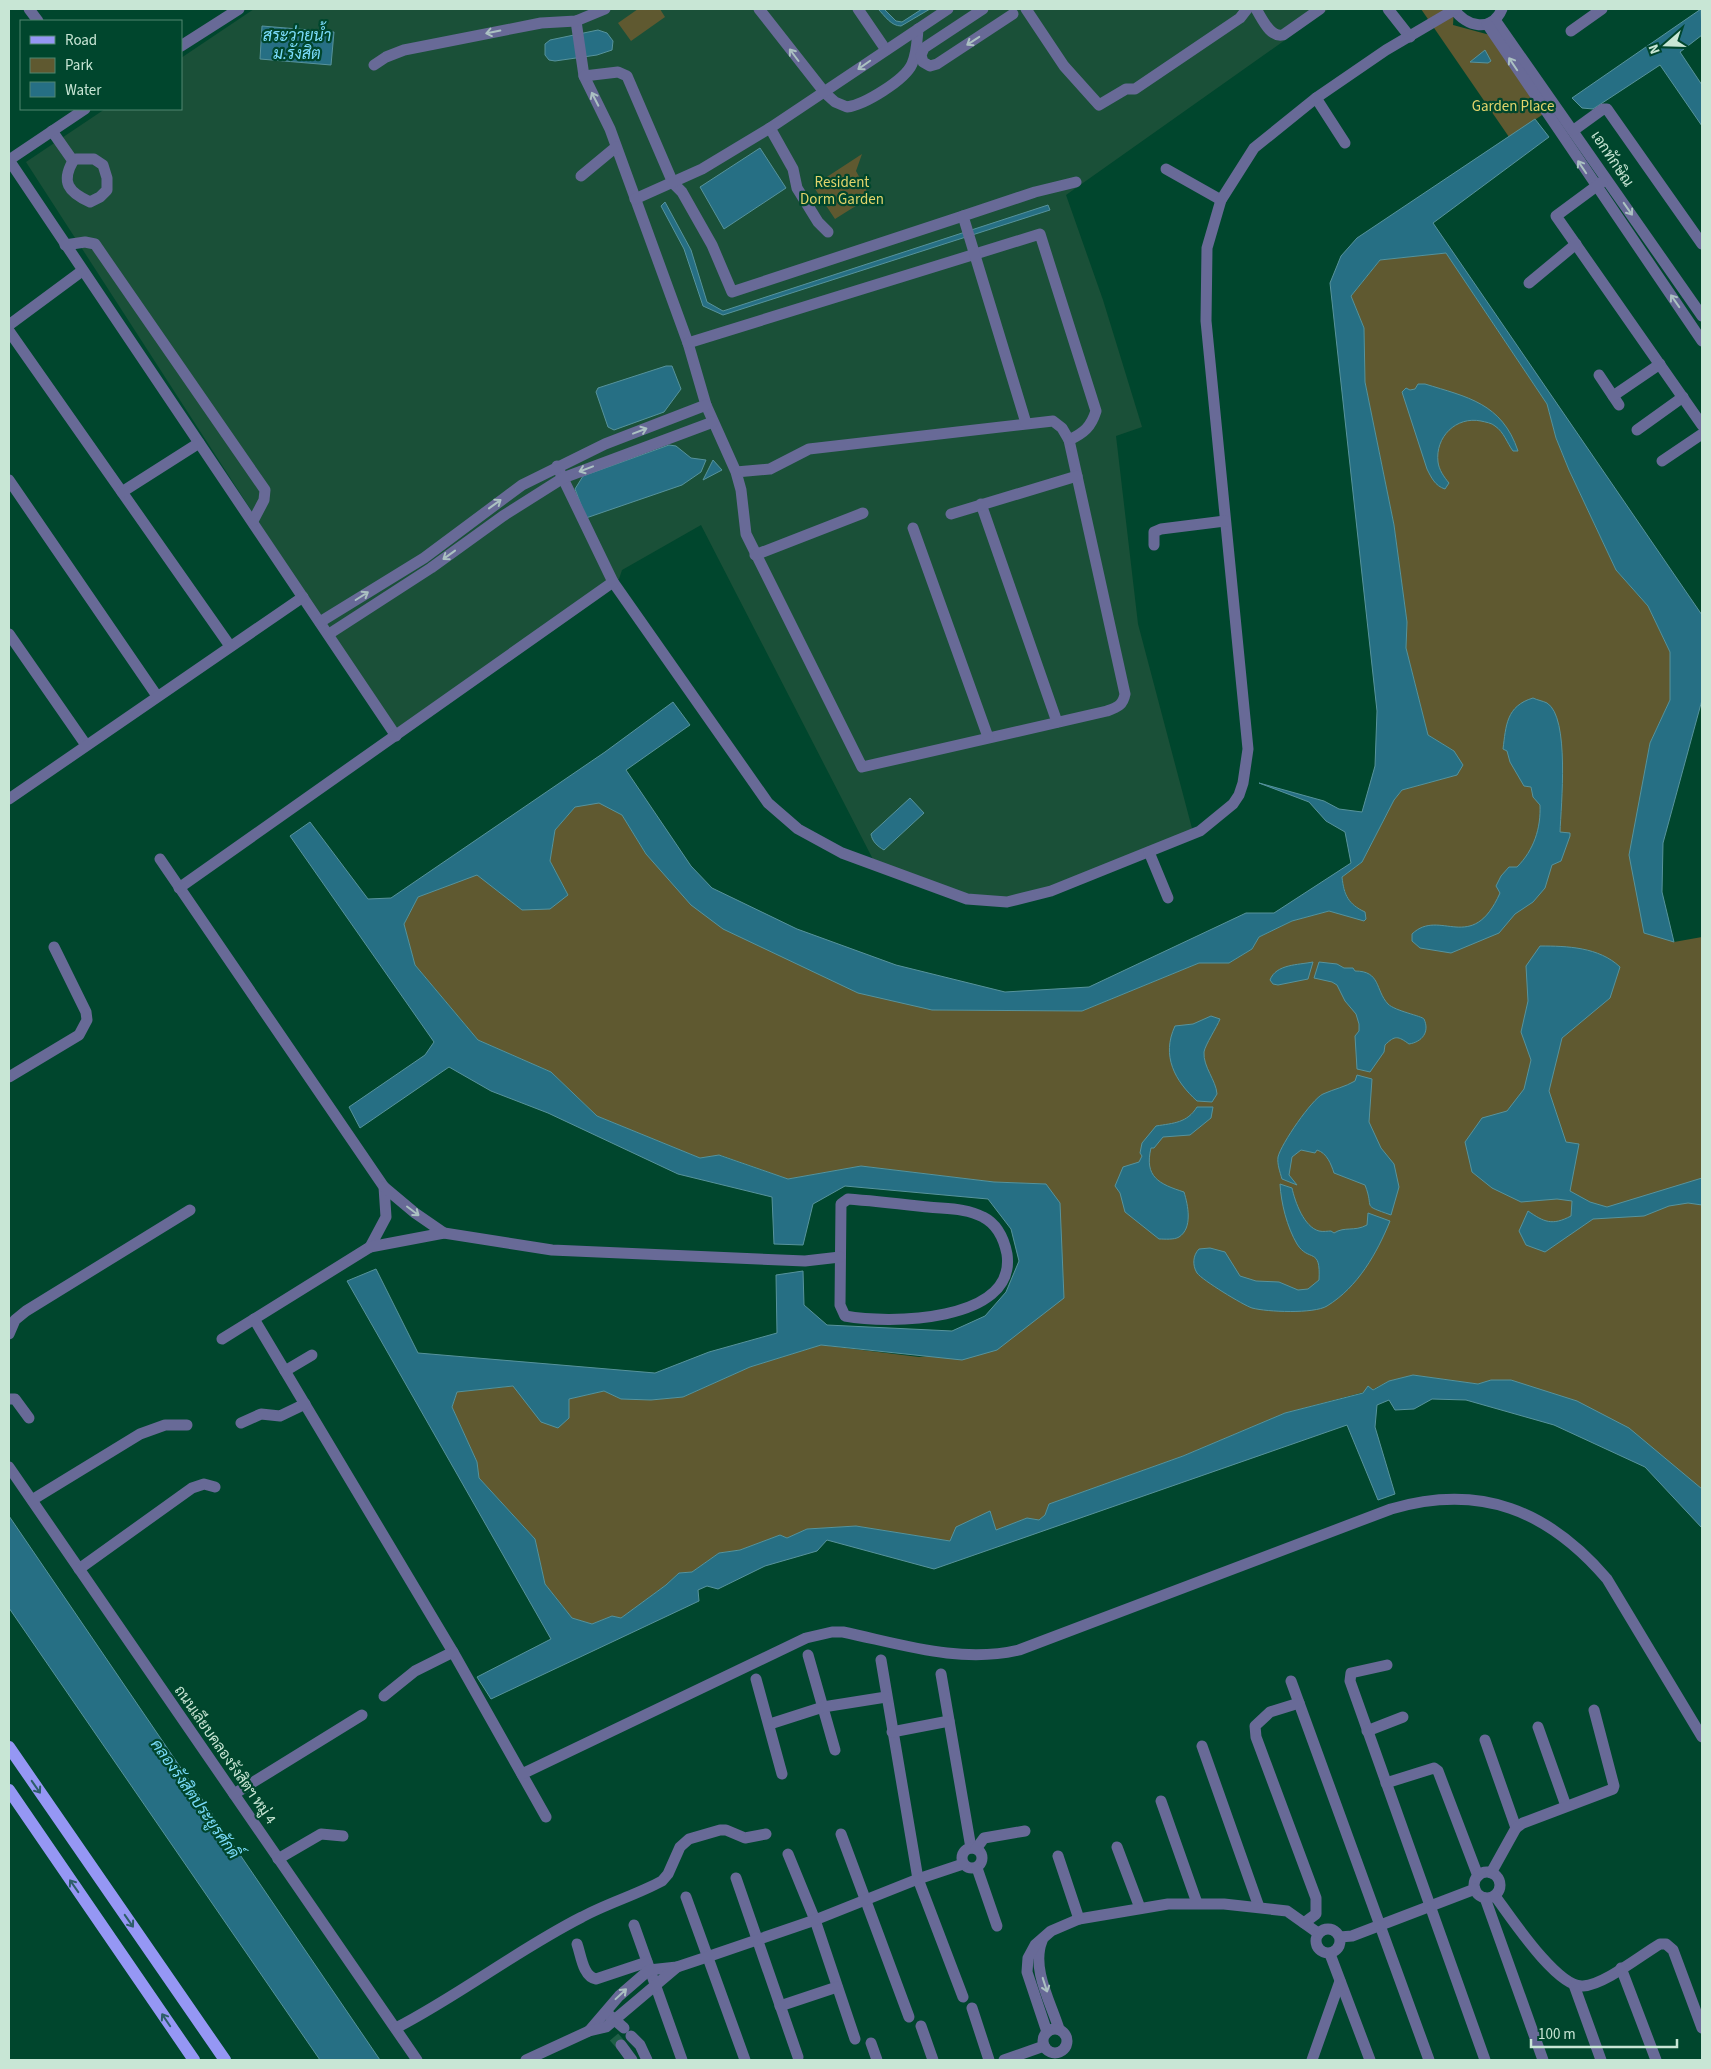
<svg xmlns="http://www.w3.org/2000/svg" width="1711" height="2069" font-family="'Source Sans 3',Sarabun,sans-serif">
<rect width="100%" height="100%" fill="#00462d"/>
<!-- built -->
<polygon fill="#1a5038" points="254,9 1329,9 1066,195 1103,300 1142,427 1116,436 1138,624 1194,836 1007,904 879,871 701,525 622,570 619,579 604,595 399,739 26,162 105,109 181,109 181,58"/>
<!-- green -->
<g fill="#5f5930">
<polygon points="638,9 660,9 665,17 631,41 618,23"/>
<polygon points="1421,9 1454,9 1453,25 1490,35 1545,113 1509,137"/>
<polygon points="862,154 856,171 870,197 835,219 813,186"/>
<path d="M1446 253 1547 404 1556 438 1569 470 1616 570 1648 606 1670 652V700L1650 743 1630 855 1674 942 1702 937V1489L1521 1384 1511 1380H1491L1478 1384 1413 1375 1389 1381 1372 1390 1285 1413 1183 1456 1049 1504 1045 1515 1039 1520 1027 1518 996 1530 990 1511 950 1541 856 1526 807 1529 787 1538 780 1535 740 1550 719 1553 692 1572 679 1573 666 1585 621 1618 612 1616 592 1624 572 1618 545 1584 535 1539 479 1478 477 1462 452 1407 457 1392 514 1386 541 1421 569 1399 604 1391 621 1399 651 1400 683 1397 750 1367 821 1345 919 1357 997 1350 1045 1184 994 1182 861 1166 788 1179 720 1155 700 1158 597 1116 551 1072 478 1040 415 965 404 924 418 897 477 874 522 909 568 895 550 861 555 830 575 807 599 802 622 815 646 854 932 1010 1082 1011 1199 963H1229L1252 949 1259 937 1292 921 1329 911 1364 920 1366 919C1350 904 1345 898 1342 877L1362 862 1394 800 1402 790 1456 775 1454 751 1428 735 1406 648 1407 622 1394 525 1365 382 1364 328 1351 296 1380 260Z"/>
</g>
<!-- water -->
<g fill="#266f84" stroke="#57939c">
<path d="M878 9H884L896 21 902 22 922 9H930L901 26C891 26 885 16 878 9Z"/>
<polygon points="1701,9 1702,35 1680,52 1702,85 1702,126 1660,65 1593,109 1582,108 1572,98"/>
<polygon points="262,26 334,32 331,65 260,59"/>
<polygon points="598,30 607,33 613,41 612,50 597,55 555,61 549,60 545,55 545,44 550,40"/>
<polygon points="1485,50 1491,61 1488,63 1470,62"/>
<path d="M1535 119 1549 137 1433 223 1702 615V700L1663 843 1662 892 1674 942 1644 933 1629 855 1650 743 1670 700V652L1648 606 1616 570 1569 470 1556 438 1547 404 1446 253 1380 260 1351 296 1364 328 1365 382 1394 525 1407 622 1406 648 1428 735 1454 751 1463 765 1457 775 1402 790 1394 800 1362 862 1342 877C1344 895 1348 904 1365 912L1366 919 1364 921 1329 911 1292 921 1259 937 1252 949 1229 963H1199L1082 1011 932 1010 858 993 723 929 691 905 646 854 622 815 599 803 575 807 555 830 550 861 568 895 550 909 522 910 477 875 418 897 404 924 415 965 478 1040 551 1072 597 1116 700 1158 719 1155 788 1179 861 1166 994 1182 1046 1184 1060 1203 1064 1298 997 1350 962 1360 821 1345 750 1367 683 1397 651 1400 621 1399 604 1391 569 1399V1418L558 1428 541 1422 513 1386 457 1392 452 1407 477 1462 479 1478 535 1539 545 1584 572 1618 592 1624 612 1616 621 1618 666 1585 679 1573 692 1572 719 1553 740 1550 780 1535 787 1538 807 1529 856 1526 950 1541 956 1527 990 1511 996 1530 1027 1518 1039 1520 1045 1515 1049 1504 1183 1456 1285 1413 1363 1393 1368 1386 1373 1390 1389 1381 1413 1375 1478 1384 1491 1380H1511L1577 1401 1629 1428 1702 1489V1528L1645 1467 1554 1425 1466 1400 1432 1399 1414 1409 1395 1410 1389 1400 1377 1405 1375 1427 1395 1494 1378 1500 1347 1425 934 1569 827 1540 817 1551 765 1566 718 1589 707 1586 698 1590 699 1601 491 1699 477 1677 551 1639 347 1281 376 1269 418 1353 655 1373 709 1352 777 1333 776 1275 803 1271 804 1305 827 1325 952 1331 985 1316 1006 1292 1019 1261 1011 1229 988 1199 845 1186 813 1204 803 1245 774 1244 772 1197 678 1174 548 1113 491 1091 449 1067 360 1128 349 1107 425 1055 434 1042 290 836 310 822 368 899 391 898 605 752 673 702 690 725 626 770 691 866 712 888 797 929 896 965 1005 992 1089 987 1246 913H1274L1351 863 1345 832 1326 821 1309 802 1259 783 1324 801 1339 809 1362 812 1375 766 1377 711 1330 283 1341 256 1357 238Z"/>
<polygon points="760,148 786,188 724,229 700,187"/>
<polygon points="665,202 691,250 707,302 723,311 1048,205 1050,210 723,315 703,306 684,249 661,206"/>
<polygon points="666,366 672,366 681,389 664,412 614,430 608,427 596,392 598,388"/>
<path d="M1418 384H1425C1467 397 1502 403 1518 451H1513C1507 443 1504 432 1495 426 1492 423 1485 422 1481 421 1456 416 1435 437 1438 462 1439 470 1444 477 1449 483L1445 489C1435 486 1431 477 1427 469L1402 392 1406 388 1410 390 1415 389Z"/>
<polygon points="669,445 676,446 691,458 706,460 701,472 682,485 586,518 575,489 583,476"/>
<polygon points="713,460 722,470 703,480"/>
<path d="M1533 698C1537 700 1543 701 1547 703 1570 717 1561 806 1560 832L1570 833V836L1561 861 1552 865 1545 888 1533 902 1515 914 1499 933 1451 953 1420 948 1412 941V934C1440 907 1472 956 1500 893L1496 886 1501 876 1509 867H1517C1534 850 1541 828 1540 805L1533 797 1531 787 1524 786 1510 762 1507 751 1503 749C1506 726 1506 706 1533 698Z"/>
<path d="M910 798 924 813 884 850C877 846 872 841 871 834Z"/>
<path d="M1540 946C1567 946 1599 947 1620 967L1610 998 1562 1038 1549 1091 1566 1142 1579 1144 1570 1191 1590 1202 1607 1207 1702 1178V1205L1688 1203 1669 1206 1644 1216 1593 1219 1545 1252 1526 1245 1519 1231 1528 1211C1544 1222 1552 1226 1571 1216L1572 1201 1557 1199 1521 1202 1492 1188 1472 1172 1465 1142 1482 1118 1507 1111 1524 1089 1531 1060 1521 1032 1528 1001 1526 966Z"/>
<path d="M1313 962 1308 979 1278 985 1273 984 1270 980C1276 964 1298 965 1313 962Z"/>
<path d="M1319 962 1337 964 1344 968H1353L1355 971C1381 971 1375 990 1388 1004 1395 1011 1422 1016 1424 1019 1430 1032 1422 1042 1409 1044 1398 1036 1395 1035 1385 1045L1384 1052 1370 1072 1357 1069 1355 1036 1359 1031V1024L1356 1014 1345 1001 1337 985 1332 982 1314 978Z"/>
<path d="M1211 1016 1220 1019C1217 1027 1205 1045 1204 1052 1203 1067 1216 1080 1217 1094L1212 1102 1197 1101C1175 1081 1161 1056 1175 1026L1193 1024Z"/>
<path d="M1357 1075 1372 1079 1369 1122 1381 1148 1394 1164 1399 1187 1391 1215C1360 1204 1375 1210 1365 1185L1334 1173C1331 1164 1327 1153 1317 1150L1315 1153 1301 1150 1292 1157 1289 1175 1297 1185 1282 1179C1280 1172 1277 1164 1278 1157 1281 1144 1312 1099 1323 1094 1334 1089 1345 1087 1355 1081Z"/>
<path d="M1197 1107H1213L1211 1118 1190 1135 1163 1137 1154 1148H1151C1144 1177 1159 1184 1184 1192 1188 1205 1193 1228 1179 1237 1174 1240 1165 1239 1159 1239L1125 1212 1120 1193 1115 1186 1123 1167 1139 1162 1142 1156 1140 1153 1142 1143 1156 1126C1174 1123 1187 1123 1197 1107Z"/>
<path d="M1280 1184 1292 1188C1295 1202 1304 1227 1319 1231 1323 1232 1328 1231 1331 1231L1334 1233C1345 1226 1354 1232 1367 1225L1368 1213 1390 1221C1377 1253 1358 1287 1327 1306 1314 1314 1267 1312 1252 1308 1243 1305 1202 1280 1197 1273 1192 1265 1193 1255 1199 1249L1210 1248 1225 1252 1240 1276 1256 1281 1279 1282 1298 1290 1308 1289 1319 1280C1321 1246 1309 1263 1297 1244 1287 1227 1281 1203 1280 1184Z"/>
<polygon points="9,1516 380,2060 320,2060 9,1608"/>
</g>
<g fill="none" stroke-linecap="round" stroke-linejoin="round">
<!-- minor-tunnel -->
<polyline stroke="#1e5e46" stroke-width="11" stroke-dasharray="11 5.5" stroke-linecap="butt" points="614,2037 621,2045"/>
<!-- minor -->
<g stroke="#686a97" stroke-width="11">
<polyline points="29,9 38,21"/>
<path d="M759 9 825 93 835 102 847 107C864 105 905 80 912 64 917 53 917 40 918 29"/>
<polyline points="858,9 886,50"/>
<polyline points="983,9 924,48 921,55 923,62 930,66 937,64 1013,14"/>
<polyline points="1026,9 1064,66 1099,105 1126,89 1135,89 1240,18 1247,9"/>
<path d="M1256 9C1262 18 1270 38 1283 35L1320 9"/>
<polyline points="1388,9 1410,37"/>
<path d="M1454 9C1466 27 1492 33 1502 9"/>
<polyline points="1495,20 1702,316"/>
<path d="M576 21 584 76 610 129 688 343 706 405 736 472 741 490 746 534 862 767 1107 711C1118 707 1123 705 1125 694L1069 440 1062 428 1053 421 809 449 770 469 736 472"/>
<polyline points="1487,24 1702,341"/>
<polyline points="1571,31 1602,9"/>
<polyline points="181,46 239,9"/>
<polyline points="374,65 386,57 404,50 541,23 576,21 605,9"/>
<polyline points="584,76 618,72 627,76 673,183 682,192 712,245 732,292 963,216"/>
<polyline points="1316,98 1345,143"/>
<polyline points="770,128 793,169 797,188 818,222 828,232"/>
<polyline points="1574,130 1603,109 1607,109 1702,244"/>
<polyline points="52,131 73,161"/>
<path d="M76 159H94L103 165 107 178V190L100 197 90 202C68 192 61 182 73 161Z"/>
<polyline points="9,160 396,736"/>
<polyline points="9,160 85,109"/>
<polyline points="1166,169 1221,200"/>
<polyline points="581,176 616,147"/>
<polyline points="1602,182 1556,216 1702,425"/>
<polyline points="635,199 702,169 770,128 948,9"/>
<polyline points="65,245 85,242 95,244 265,490 264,500 253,521"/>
<polyline points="1529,283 1576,244"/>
<polyline points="9,325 82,271"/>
<polyline points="9,331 230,646"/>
<path d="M688 343 1040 234 1096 411C1091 427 1084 433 1069 440"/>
<polyline points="1599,375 1619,405"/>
<polyline points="1613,396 1660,364"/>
<polyline points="1026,423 963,216 1035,192 1076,182"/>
<polyline points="1637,430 1683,397"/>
<polyline points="1662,461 1702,434"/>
<polyline points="557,466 613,582 768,803 798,829 842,853 967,899 1007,902 1051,891 1200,831 1233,804 1239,795 1243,783 1248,749 1206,321 1207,248 1221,200 1254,148 1316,98 1386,50 1454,10"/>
<polyline points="9,480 157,696"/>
<polyline points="122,492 199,443"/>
<polyline points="981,504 1057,722"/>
<polyline points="951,514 1077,476"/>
<polyline points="913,528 988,737"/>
<polyline points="1154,545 1154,532 1161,529 1225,521"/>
<polyline points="755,555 863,513"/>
<polyline points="320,622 424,558 522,485 605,444 706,405"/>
<polyline points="9,634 86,745"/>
<polyline points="329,634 431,568 503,516 563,478 713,422"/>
<polyline points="9,799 303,597"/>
<polyline points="1149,852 1168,898"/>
<polyline points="160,859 384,1187 386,1217 370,1247 222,1339"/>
<polyline points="179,888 613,582"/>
<polyline points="9,1077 79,1035 87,1020 86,1012 54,947"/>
<polyline points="384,1187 415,1213 444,1233"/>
<path d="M848 1199C875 1201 901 1204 928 1207 946 1209 966 1208 983 1217 997 1224 1004 1239 1007 1254 1017 1323 887 1324 845 1316L840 1305 841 1204Z"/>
<polyline points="370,1247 444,1233 552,1250 805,1261 840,1257"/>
<polyline points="254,1319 453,1652 546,1817"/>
<polyline points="9,1334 15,1320 26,1311 190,1210"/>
<polyline points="285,1371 312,1355"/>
<polyline points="9,1399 15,1399 29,1418"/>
<polyline points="241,1423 261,1414 280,1416 305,1404"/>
<polyline points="9,1467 417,2060"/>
<polyline points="32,1500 140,1434 165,1425 187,1425"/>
<polyline points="79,1569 192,1488 204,1484 215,1487"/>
<polyline points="808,1655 835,1750"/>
<polyline points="881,1660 918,1879 963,1997"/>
<polyline points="1387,1665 1351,1673 1350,1681 1485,2060"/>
<polyline points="941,1674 971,1848"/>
<polyline points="756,1679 782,1774"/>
<polyline points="1291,1681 1429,2060"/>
<polyline points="384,1696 415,1671 453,1652"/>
<polyline points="1299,1703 1270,1712 1255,1726 1256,1737 1316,1898 1316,1914 1304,1923"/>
<polyline points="770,1724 823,1707 886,1697"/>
<polyline points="1538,1727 1566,1806"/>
<polyline points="1367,1731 1403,1717"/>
<polyline points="892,1732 949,1721"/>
<polyline points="1485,1740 1516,1828"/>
<polyline points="1202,1746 1259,1907"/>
<path d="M522 1774 806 1638 832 1632H843C901 1644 960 1664 1019 1650L1391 1509C1480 1483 1548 1510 1607 1579L1702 1737"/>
<polyline points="1386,1783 1434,1768 1438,1771 1478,1876"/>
<polyline points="234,1794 362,1715"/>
<polyline points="1161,1801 1197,1903"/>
<polyline points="841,1834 909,2017"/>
<polyline points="1117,1847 1140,1908"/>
<circle cx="972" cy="1858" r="10"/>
<polyline points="976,1849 984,1838 1025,1831"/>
<polyline points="788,1854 815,1920 855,2039"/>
<polyline points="1058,1856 1079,1919"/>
<polyline points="278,1859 321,1834 343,1836"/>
<polyline points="977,1868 997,1926"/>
<circle cx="1487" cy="1885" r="13"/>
<polyline points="1491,1873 1516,1828 1523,1823 1613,1789 1614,1786 1594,1710"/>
<polyline points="736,1878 798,2057"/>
<path d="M1495 1896C1510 1916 1557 1988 1583 1986 1604 1985 1641 1955 1660 1944H1666L1673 1950 1702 2028"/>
<polyline points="686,1897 745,2060"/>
<polyline points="1485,1898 1543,2060"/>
<polyline points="634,1925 682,2060"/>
<circle cx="1328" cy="1941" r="12"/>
<polyline points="1340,1937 1352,1936 1475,1889"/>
<path d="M1042 1941C1031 1968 1051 2003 1059 2029"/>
<path d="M577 1944C581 1955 583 1977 596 1979L647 1962"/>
<polyline points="1330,1954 1370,2060"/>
<polyline points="1621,1968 1656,2060"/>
<polyline points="1574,1985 1601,2060"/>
<polyline points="780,2006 837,1987"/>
<polyline points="972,2008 989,2060"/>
<polyline points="608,2014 624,2028"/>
<polyline points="921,2026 933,2060"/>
<path d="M396 2028C460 1995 517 1950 582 1917 608 1903 636 1895 662 1881L668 1874 680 1847 689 1839 720 1830H726L745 1838 766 1834"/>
<circle cx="1055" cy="2041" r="12"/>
<polyline points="589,2031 619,1996 649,1970 677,1967 707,1957 815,1920 918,1879 963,1864"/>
<polyline points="1047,2032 1027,1972 1028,1958 1035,1945 1051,1931 1079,1919 1168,1904 1224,1904 1287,1911 1318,1933"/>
<polyline points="631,2036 640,2045 647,2060"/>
<polyline points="871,2043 877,2060"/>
<polyline points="621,2045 632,2060"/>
<polyline points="526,2060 589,2031 606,2027 677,1967"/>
<polyline points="1004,2060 1044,2046"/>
<polyline points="1312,2060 1340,1981"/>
</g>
<!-- major -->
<g stroke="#9597f4" stroke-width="12">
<polyline points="9,1747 225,2060"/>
<polyline points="9,1790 194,2060"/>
</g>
</g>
<!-- one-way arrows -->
<defs><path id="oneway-shaft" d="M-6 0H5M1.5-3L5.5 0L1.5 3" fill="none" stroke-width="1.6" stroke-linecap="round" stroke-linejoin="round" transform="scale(1.25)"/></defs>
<g stroke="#abc1c2">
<use href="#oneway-shaft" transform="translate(493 32) rotate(169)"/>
<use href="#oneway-shaft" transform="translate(973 41) rotate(147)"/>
<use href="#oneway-shaft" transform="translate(794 55) rotate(-127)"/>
<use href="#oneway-shaft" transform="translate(1513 64) rotate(-124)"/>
<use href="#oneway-shaft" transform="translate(864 65) rotate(145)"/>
<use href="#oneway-shaft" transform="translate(595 99) rotate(-117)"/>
<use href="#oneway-shaft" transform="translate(1582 167) rotate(-124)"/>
<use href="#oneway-shaft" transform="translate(1628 209) rotate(55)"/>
<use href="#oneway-shaft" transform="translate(1675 301) rotate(-125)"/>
<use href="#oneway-shaft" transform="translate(640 431) rotate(-21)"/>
<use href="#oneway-shaft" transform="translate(586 469) rotate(159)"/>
<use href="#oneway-shaft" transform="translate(495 504) rotate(-36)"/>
<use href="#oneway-shaft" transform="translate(449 555) rotate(144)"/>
<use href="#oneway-shaft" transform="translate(362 596) rotate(-32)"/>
<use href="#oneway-shaft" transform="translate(413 1211) rotate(37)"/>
<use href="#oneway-shaft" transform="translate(1045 1985) rotate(72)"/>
<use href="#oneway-shaft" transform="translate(621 1994) rotate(-43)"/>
</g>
<g stroke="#2d5e69">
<use href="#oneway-shaft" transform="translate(36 1787) rotate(55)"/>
<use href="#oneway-shaft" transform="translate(74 1886) rotate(-125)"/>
<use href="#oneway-shaft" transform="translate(129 1921) rotate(55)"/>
<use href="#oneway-shaft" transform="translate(166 2020) rotate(-124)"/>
</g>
<g text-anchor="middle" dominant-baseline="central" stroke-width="4.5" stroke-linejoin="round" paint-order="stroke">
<!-- park labels -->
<g font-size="15" fill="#e2d46b" stroke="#00462d">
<text x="1513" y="106">Garden Place</text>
<text x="842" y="182">Resident<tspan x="842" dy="17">Dorm Garden</tspan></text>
</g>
<!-- street labels -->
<g font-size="15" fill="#c8e6d5" stroke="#00462d">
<text transform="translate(1612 159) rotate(56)">เอกทักษิณ</text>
<text transform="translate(225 1755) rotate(55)">ถนนเลียบคลองรังสิตฯ หมู่ 4</text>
</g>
<!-- water labels -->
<g font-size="16" font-style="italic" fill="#7adbfb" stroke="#00462d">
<text x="297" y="36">สระว่ายน้ำ<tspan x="297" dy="18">ม.รังสิต</tspan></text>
<text transform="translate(195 1799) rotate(55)">คลองรังสิตประยูรศักดิ์</text>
</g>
</g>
<!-- border -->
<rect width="1711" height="2069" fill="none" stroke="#c8e6d5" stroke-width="20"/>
<!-- legend -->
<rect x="20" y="20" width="162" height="90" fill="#00462d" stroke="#508670"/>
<rect x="30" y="36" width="25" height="8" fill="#9597f4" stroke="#508670"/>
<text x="65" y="45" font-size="15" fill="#c8e6d5">Road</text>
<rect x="30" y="58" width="25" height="15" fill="#5f5930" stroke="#508670"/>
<text x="65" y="70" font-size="15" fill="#c8e6d5">Park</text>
<rect x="30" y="82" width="25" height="15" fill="#266f84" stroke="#508670"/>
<text x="65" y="95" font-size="15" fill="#c8e6d5">Water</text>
<!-- north arrow -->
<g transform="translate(1666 45) rotate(250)" stroke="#00462d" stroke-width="4" paint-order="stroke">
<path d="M0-4L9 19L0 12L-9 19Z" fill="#c8e6d5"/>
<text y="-8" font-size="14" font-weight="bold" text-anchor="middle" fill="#c8e6d5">N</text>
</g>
<!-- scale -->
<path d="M1531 2039v8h146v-8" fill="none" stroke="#c8e6d5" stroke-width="2.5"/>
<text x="1538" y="2039" font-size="15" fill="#c8e6d5" stroke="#00462d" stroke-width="4" paint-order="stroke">100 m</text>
</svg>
